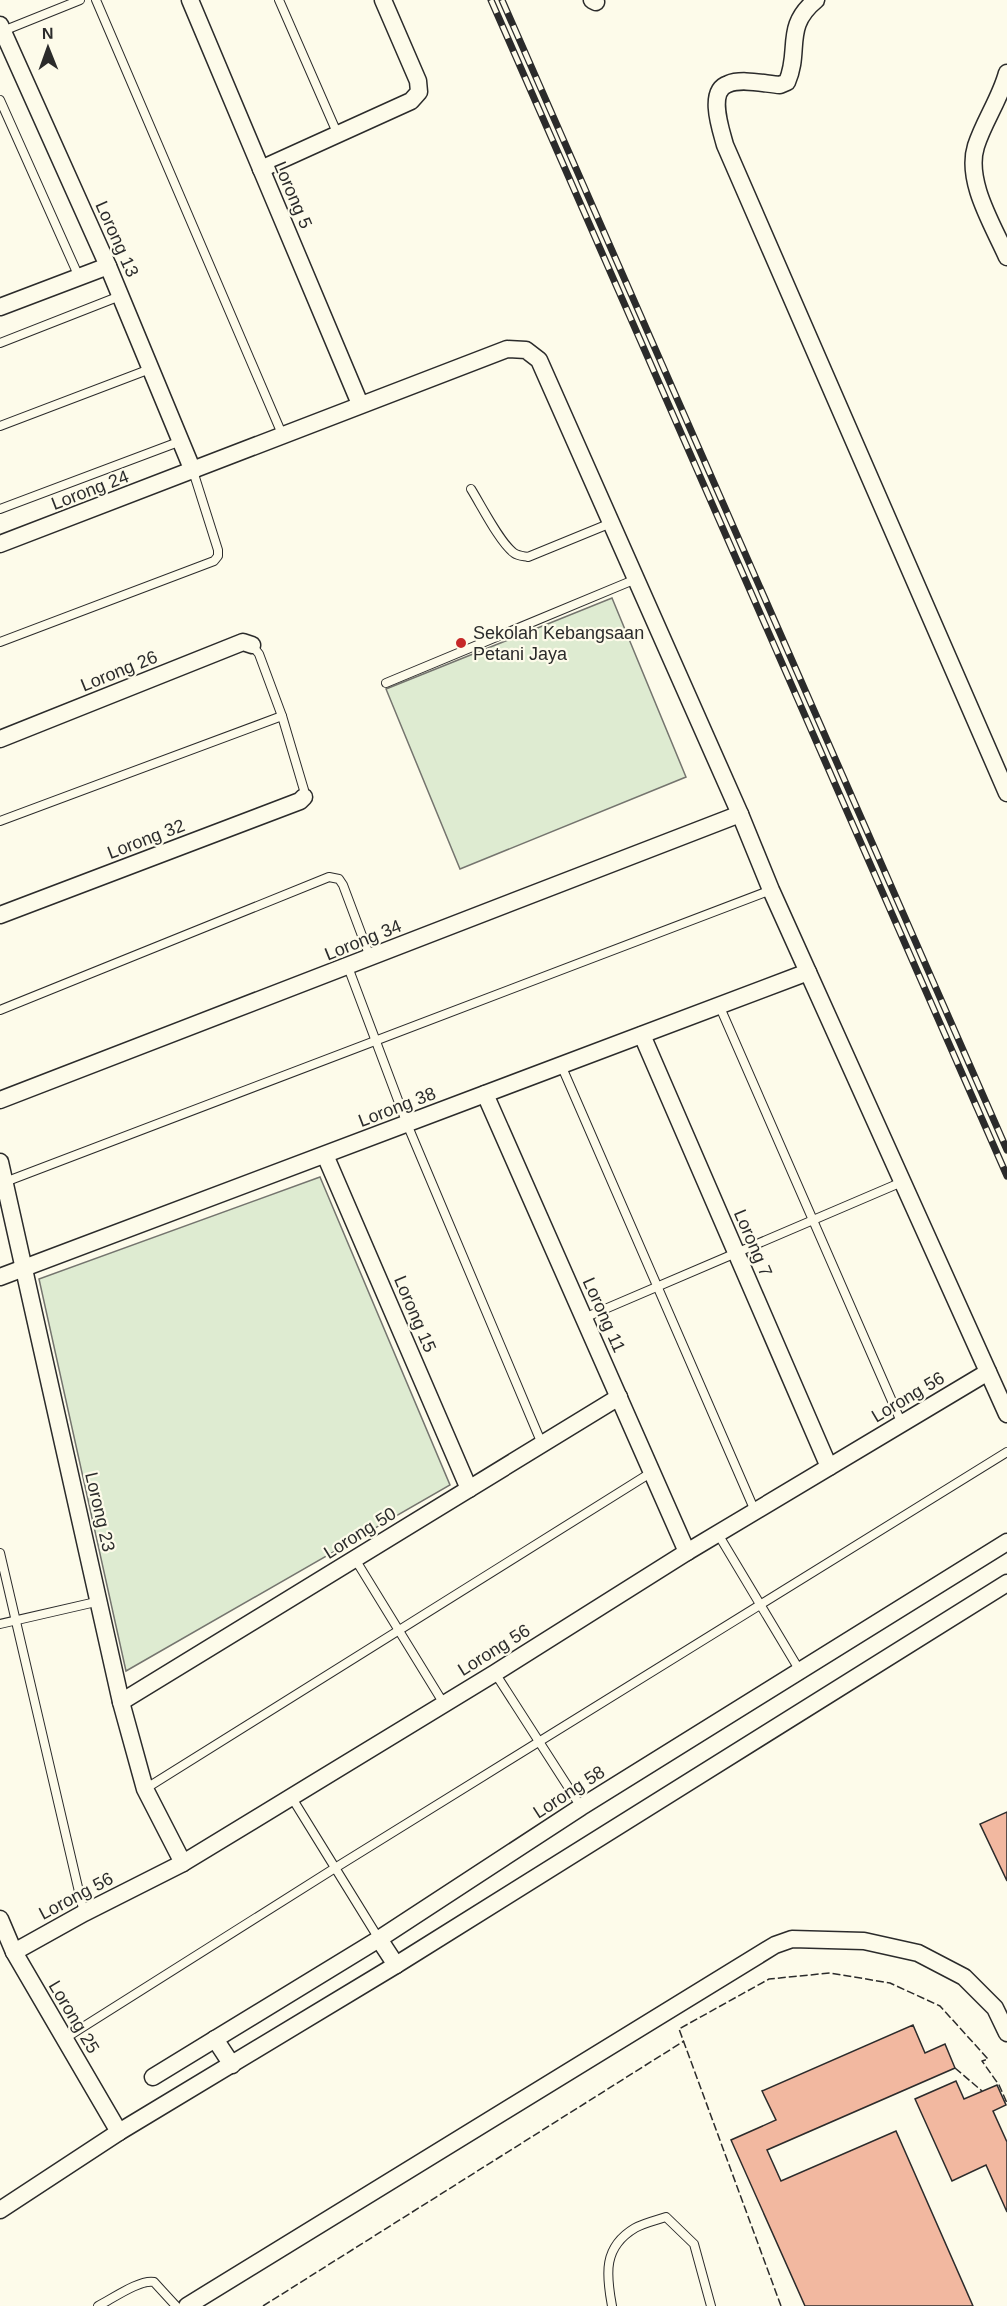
<svg xmlns="http://www.w3.org/2000/svg" width="1007" height="2306" font-family="Helvetica,sans-serif">
<rect width="100%" height="100%" fill="#fdfbea"/>
<!-- green -->
<g fill="#deebd1" stroke="#74746e" stroke-width="1.5">
<polygon points="612,598 686,777 460,869 386,689"/>
<polygon points="320,1177 450,1485 126,1671 39,1279"/>
</g>
<!-- building -->
<g fill="#f2b8a0" stroke="#2b2b2b" stroke-width="1.5">
<polygon points="1007,1812 1007,1881 980,1824"/>
<polygon points="913,2025 925,2053 945,2044 955,2068 767,2150 781,2181 896,2131 973,2306 805,2306 731,2140 776,2120 762,2091"/>
<polygon points="956,2081 964,2099 997,2085 1006,2105 993,2111 1007,2142 1007,2212 986,2165 952,2181 915,2099"/>
</g>
<g fill="none" stroke-linecap="round" stroke-linejoin="round">
<!-- service casing -->
<g stroke="#2b2b2b" stroke-width="10">
<g id="service">
<polyline points="96,0 282,434"/>
<polyline points="279,0 338,135"/>
<polyline points="3,31 80,0"/>
<polyline points="0,100 79,277"/>
<polyline points="0,343 120,296"/>
<polyline points="0,426 150,369"/>
<path d="M471 489C481 505 500 543 514 553 518 556 523 556 528 557L611 523"/>
<polyline points="0,509 181,441"/>
<polyline points="0,642 214,561 218,556 218,550 193,471"/>
<polyline points="252,645 259,654 282,716 304,790 304,797"/>
<polyline points="386,683 636,579"/>
<polyline points="0,821 282,716"/>
<polyline points="348,967 407,1124 542,1444"/>
<polyline points="719,1005 902,1424"/>
<polyline points="0,1010 329,877 339,879 343,885 370,957"/>
<polyline points="561,1065 755,1511"/>
<polyline points="5,1182 771,890"/>
<polyline points="584,1318 902,1182"/>
<polyline points="718,1534 800,1671"/>
<polyline points="0,1553 84,1913"/>
<polyline points="355,1559 444,1704"/>
<polyline points="0,1624 100,1601"/>
<polyline points="495,1673 581,1807"/>
<polyline points="145,1789 652,1472"/>
<polyline points="292,1798 379,1939"/>
<polyline points="64,2039 335,1868 1007,1452"/>
<path d="M98 2306C112 2299 140 2279 154 2282L176 2306"/>
<path d="M612 2306C606 2274 603 2247 635 2228 644 2223 657 2220 666 2217L694 2244 711 2306"/>
</g>
</g>
<!-- minor casing -->
<g stroke="#2b2b2b" stroke-width="19">
<g id="minor">
<polyline points="190,0 360,404"/>
<polyline points="592,0 596,2"/>
<path d="M816 0C783 27 801 50 787 82L780 85C765 84 742 78 728 84 707 91 721 130 725 145L1007 793"/>
<polyline points="0,25 108,266 193,471"/>
<path d="M1007 73C1000 99 984 121 976 146 965 181 993 225 1007 257"/>
<polyline points="261,169 411,101 419,92 418,81 383,0"/>
<polyline points="0,307 108,266"/>
<path d="M0 544C170 480 338 413 507 349L526 350 539 360 740 814 771 890 1007 1414"/>
<polyline points="0,739 243,642 252,645"/>
<polyline points="0,915 300,801 304,797"/>
<polyline points="642,1035 829,1467"/>
<polyline points="485,1094 687,1552"/>
<polyline points="0,1100 740,814"/>
<polyline points="325,1155 469,1489"/>
<polyline points="0,1162 121,1702 145,1789 183,1863"/>
<polyline points="0,1277 808,972"/>
<polyline points="121,1702 619,1397"/>
<polyline points="0,1919 14,1952 119,2132"/>
<polyline points="379,1939 396,1965"/>
<polyline points="14,1952 84,1913 183,1863 495,1673 687,1552 988,1372"/>
<polyline points="215,2039 232,2065"/>
<polyline points="153,2077 379,1939 581,1807 1007,1542"/>
<polyline points="0,2210 119,2132 396,1965 1007,1583"/>
<polyline points="187,2306 775,1945 792,1939 864,1941 918,1953 964,1977 995,2008 1007,2033"/>
</g>
</g>
<!-- service -->
<use href="#service" stroke="#fdfbea" stroke-width="8"/>
<!-- minor -->
<use href="#minor" stroke="#fdfbea" stroke-width="16"/>
<!-- rail casing -->
<g stroke="#2b2b2b" stroke-width="7">
<g id="rail">
<polyline points="491,0 1007,1176"/>
<polyline points="502,0 1007,1150"/>
</g>
</g>
<!-- rail -->
<use href="#rail" stroke="#fdfbea" stroke-width="4.5" stroke-dasharray="14" stroke-linecap="butt"/>
<!-- fence -->
<g stroke="#2b2b2b" stroke-width="1.5" stroke-dasharray="8 3" stroke-linecap="butt">
<polyline points="955,2068 982,2091"/>
<polyline points="263,2306 684,2041"/>
<polyline points="781,2306 679,2029 769,1979 830,1973 890,1983 940,2006 988,2059 982,2061 999,2085 1007,2103"/>
</g>
</g>
<!-- markers -->
<circle fill="#c62828" stroke="#fdfbea" stroke-width="2" cx="461" cy="643" r="6"/>
<g text-anchor="middle" dominant-baseline="central" stroke-width="4.5" stroke-linejoin="round" paint-order="stroke">
<!-- street labels -->
<g font-size="18" fill="#2b2b2b" stroke="#fdfbea">
<text transform="translate(293 195) rotate(67)">Lorong 5</text>
<text transform="translate(117 239) rotate(66)">Lorong 13</text>
<text transform="translate(90 490) rotate(-21)">Lorong 24</text>
<text transform="translate(119 671) rotate(-22)">Lorong 26</text>
<text transform="translate(146 839) rotate(-21)">Lorong 32</text>
<text transform="translate(363 940) rotate(-22)">Lorong 34</text>
<text transform="translate(397 1107) rotate(-21)">Lorong 38</text>
<text transform="translate(753 1243) rotate(67)">Lorong 7</text>
<text transform="translate(415 1314) rotate(67)">Lorong 15</text>
<text transform="translate(604 1315) rotate(66)">Lorong 11</text>
<text transform="translate(908 1397) rotate(-31)">Lorong 56</text>
<text transform="translate(100 1512) rotate(77)">Lorong 23</text>
<text transform="translate(360 1533) rotate(-32)">Lorong 50</text>
<text transform="translate(494 1650) rotate(-32)">Lorong 56</text>
<text transform="translate(569 1792) rotate(-33)">Lorong 58</text>
<text transform="translate(76 1896) rotate(-28)">Lorong 56</text>
<text transform="translate(74 2017) rotate(59)">Lorong 25</text>
</g>
<!-- poi labels -->
<g font-size="18" fill="#2b2b2b" stroke="#fdfbea" text-anchor="start">
<text x="473" y="633">Sekolah Kebangsaan<tspan x="473" dy="21">Petani Jaya</tspan></text>
</g>
</g>
<!-- north arrow -->
<g transform="translate(48 48) rotate(359)" stroke="#fdfbea" stroke-width="4.5" paint-order="stroke">
<path d="M0-4.5L10 22L0 15L-10 22Z" fill="#2b2b2b"/>
<text y="-9" font-size="16" font-weight="bold" text-anchor="middle" fill="#2b2b2b">N</text>
</g>
</svg>
